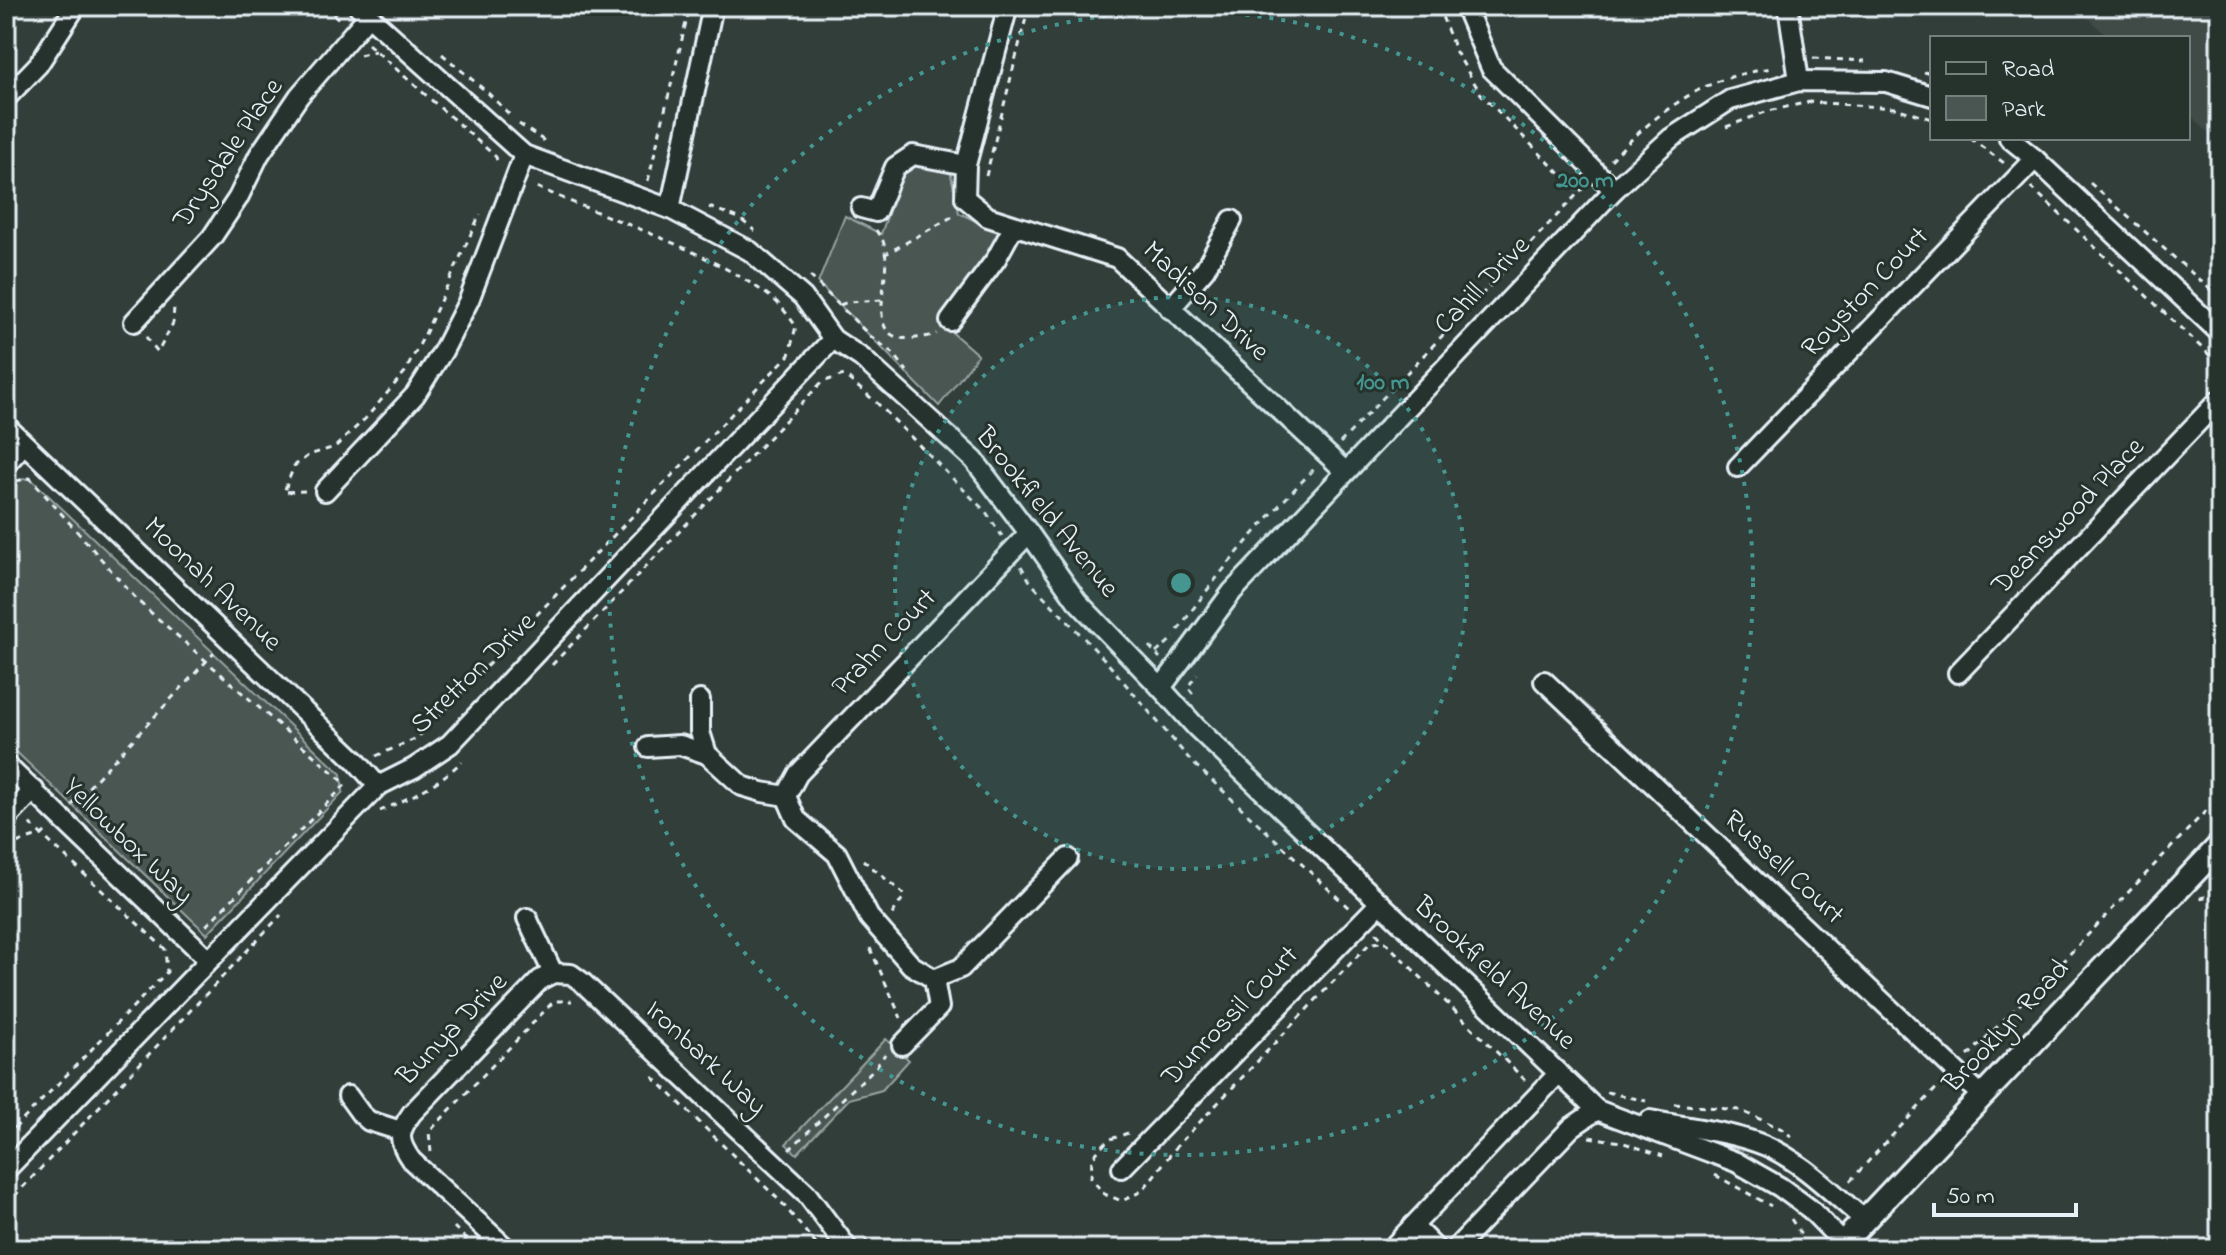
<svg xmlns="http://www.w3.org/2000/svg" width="2226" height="1255" font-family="'Indie Flower',sans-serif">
<rect width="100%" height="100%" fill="#323e39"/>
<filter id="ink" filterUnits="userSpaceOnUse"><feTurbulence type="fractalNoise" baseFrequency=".0125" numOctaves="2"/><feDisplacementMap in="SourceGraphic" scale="16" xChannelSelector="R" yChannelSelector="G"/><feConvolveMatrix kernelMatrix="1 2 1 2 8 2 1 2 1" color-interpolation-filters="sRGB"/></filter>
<g filter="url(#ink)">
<!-- built -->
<polygon fill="#3f4b46" points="2075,6 2220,6 2220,144 2188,113 2188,38 2109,38"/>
<!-- green -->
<g fill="#495651" stroke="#98a4a4" stroke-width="2">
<polygon points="906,162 950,170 959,213 1003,234 939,321 978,355 939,406 818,283 845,216 881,234"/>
<polygon points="30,478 341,774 343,792 207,934 6,742 6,486 10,482"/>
<polygon points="886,1039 909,1060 882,1090 849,1099 797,1154 786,1144"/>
</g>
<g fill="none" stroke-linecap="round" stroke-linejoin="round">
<!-- minor casing -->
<g stroke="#e8f1f8" stroke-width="24">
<g id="minor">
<polyline points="358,6 524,155 670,209 750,251 803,297 833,339 862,358 974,460 1029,533 1077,601 1161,688 1196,727 1597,1110 1736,1162 1780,1187 1810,1209 1843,1243"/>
<polyline points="1008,6 966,165 965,198 988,217 1117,258 1345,471"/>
<polyline points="1465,6 1491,68 1614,190"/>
<polyline points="1788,6 1799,81"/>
<polyline points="6,98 38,65 76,6"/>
<polyline points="2009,138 2035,159 2220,333"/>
<polyline points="861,208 876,212 895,167 913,155 966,165"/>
<polyline points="670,209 713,6"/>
<polyline points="1170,309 1205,269 1232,220"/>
<polyline points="950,321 996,259 1014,226"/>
<polyline points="134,322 212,237 238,198 259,155 299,96 368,16"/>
<polyline points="6,426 356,761 378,786"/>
<polyline points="6,464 24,444"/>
<polyline points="1738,467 2035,159"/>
<polyline points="325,491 415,395 443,351 469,300 524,155"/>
<polyline points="1029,533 798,774 786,796 796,819 837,854 869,917 911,965 934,979 961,968 1068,858"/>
<polyline points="1958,673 2220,399"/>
<polyline points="1544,681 1982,1096"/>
<polyline points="1161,688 1232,592 1614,190 1671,138 1730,100 1799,81 1886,82 1932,96"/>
<polyline points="700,700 700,732 707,754 742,786 762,792 786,796"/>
<polyline points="648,747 680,745 707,754"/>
<polyline points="6,765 209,960"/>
<polyline points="6,819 34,790"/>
<polyline points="527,918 553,973"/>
<polyline points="553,973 571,974 582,982 806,1193 848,1249"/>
<polyline points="902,1045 939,1007 934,979"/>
<polyline points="348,1096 361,1114 369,1121 401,1131"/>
<path d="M1650 1120C1688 1128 1730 1131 1766 1146 1803 1162 1834 1195 1865 1220"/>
<polyline points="1122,1168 1379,904"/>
<polyline points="6,1170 378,786 414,768 450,744 833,339"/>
<polyline points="1413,1226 1436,1249"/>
<path d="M507 1249 411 1160C397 1140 398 1132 412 1113L540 980 553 973"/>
<polyline points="1391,1249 1558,1074"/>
<polyline points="1455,1249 1572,1127 1597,1110"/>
</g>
</g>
<!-- tertiary casing -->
<g stroke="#e8f1f8" stroke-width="28">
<polyline id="tertiary" points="1837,1249 2220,845"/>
</g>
<!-- path -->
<g stroke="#e8f1f8" stroke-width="3" stroke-dasharray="6 6" stroke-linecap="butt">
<polyline points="325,6 341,21"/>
<polyline points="1438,6 1456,52 1481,94 1579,193"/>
<polyline points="368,44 496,157 498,166"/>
<polyline points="442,54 488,93 511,116"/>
<polyline points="360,55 375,51"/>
<polyline points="1813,58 1865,61"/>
<polyline points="1924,72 1932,74"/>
<polyline points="519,124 546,142"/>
<polyline points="6,126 15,115"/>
<polyline points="1726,127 1768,111 1810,102 1895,108 1932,119"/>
<polyline points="1970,138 2004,163"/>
<path d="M1611 160C1642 127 1684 91 1728 78 1742 73 1757 71 1771 68"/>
<polyline points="986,176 1029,6"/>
<polyline points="648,181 690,6"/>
<polyline points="2090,183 2220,298"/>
<polyline points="2031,187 2220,365"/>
<polyline points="709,207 739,218 755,231"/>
<path d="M876 230C878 234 881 237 883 241 897 282 848 358 937 334"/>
<polyline points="884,255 957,214"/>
<polyline points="810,276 869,335 894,354 907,371"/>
<polyline points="840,305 848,302 882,300"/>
<polyline points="146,337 158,352 173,323 174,306"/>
<polyline points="1340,443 1586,185"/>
<polyline points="16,481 30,478 139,602 346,784 202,930"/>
<polyline points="305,491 284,492 294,466 309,455 335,447 366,418 405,372 425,334 480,214"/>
<polyline points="1021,566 1031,583 1105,660 1191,761 1350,909"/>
<path d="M1178 630C1218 572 1265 519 1315 468"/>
<polyline points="1149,646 1160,658"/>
<polyline points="1156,653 1174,637"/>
<polyline points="552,665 822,382 844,375 877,403 986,512 1002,536"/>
<polyline points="1193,694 1188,687 1197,674"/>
<path d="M376 756 417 738 789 355 796 326C789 317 781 305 772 298 704 247 609 220 532 185"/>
<polyline points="72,805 214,653"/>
<path d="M380 811C410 798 439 784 462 761"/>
<polyline points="6,846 42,835 47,830"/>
<polyline points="863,860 905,895 891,916"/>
<polyline points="2200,898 2220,894"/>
<polyline points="1376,933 1525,1080"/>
<polyline points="870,948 901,1018"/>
<polyline points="1968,1056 2063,961 2220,796"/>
<polyline points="653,1077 782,1203 820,1249"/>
<polyline points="1607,1092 1646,1101"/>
<polyline points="1674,1104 1739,1110 1780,1128 1791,1136"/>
<polyline points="1128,1133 1108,1140 1092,1158 1091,1178 1104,1194 1122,1201 1142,1191 1177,1146 1369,944 1385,941"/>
<polyline points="6,1137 167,972 165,949 29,823"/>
<polyline points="1589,1137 1621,1142 1663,1156"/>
<polyline points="789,1150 877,1066 885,1054"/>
<polyline points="431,1152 429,1132 554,1001 572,1001"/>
<polyline points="1715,1175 1771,1206"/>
<polyline points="1850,1181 1943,1081"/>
<polyline points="6,1205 281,915"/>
<polyline points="1791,1219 1800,1233 1792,1249"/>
<polyline points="454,1227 476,1249"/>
<polyline points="523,1240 533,1249"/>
<polyline points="865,1240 873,1249"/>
</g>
<!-- minor -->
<use href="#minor" stroke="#26332d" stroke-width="18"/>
<!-- tertiary -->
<use href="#tertiary" stroke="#26332d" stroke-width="22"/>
</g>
</g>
<!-- distance rings -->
<circle cx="1181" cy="583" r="286" fill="#459590" fill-opacity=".12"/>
<g fill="none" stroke="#459590" stroke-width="4" stroke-dasharray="4 8">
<circle cx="1181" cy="583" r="286"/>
<circle cx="1181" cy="583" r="572"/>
</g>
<g text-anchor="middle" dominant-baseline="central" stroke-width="6" stroke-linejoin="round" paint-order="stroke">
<!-- street labels -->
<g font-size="28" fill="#e8f1f8" stroke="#26332d">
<text transform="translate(229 154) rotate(-56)">Drysdale Place</text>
<text transform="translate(1483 286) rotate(-46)">Cahill Drive</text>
<text transform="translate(1866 293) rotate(-46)">Royston Court</text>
<text transform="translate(1205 302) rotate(43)">Madison Drive</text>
<text transform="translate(1046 513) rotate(51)">Brookfield Avenue</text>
<text transform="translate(2069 517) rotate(-46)">Deanswood Place</text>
<text transform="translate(212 585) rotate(44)">Moonah Avenue</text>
<text transform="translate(885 643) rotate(-46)">Prahn Court</text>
<text transform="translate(474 674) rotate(-44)">Stretton Drive</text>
<text transform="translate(127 842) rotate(44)">Yellowbox Way</text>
<text transform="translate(1783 868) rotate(43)">Russell Court</text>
<text transform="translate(1494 974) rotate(43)">Brookfield Avenue</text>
<text transform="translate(1231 1017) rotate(-46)">Dunrossil Court</text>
<text transform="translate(2007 1027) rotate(-47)">Brooklyn Road</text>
<text transform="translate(453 1030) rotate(-46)">Bunya Drive</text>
<text transform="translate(705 1059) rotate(43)">Ironbark Way</text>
</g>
</g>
<circle cx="1181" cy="583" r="12" fill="#459590" stroke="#26332d" stroke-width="4"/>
<g font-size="24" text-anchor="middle" font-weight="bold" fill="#459590" stroke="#26332d" stroke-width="6" stroke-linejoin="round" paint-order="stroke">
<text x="1585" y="187">200 m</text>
<text x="1383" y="389">100 m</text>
</g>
<!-- margin -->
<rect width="2226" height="1255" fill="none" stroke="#26332d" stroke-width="32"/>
<rect x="16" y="16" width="2194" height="1223" fill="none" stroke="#e8f1f8" stroke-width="3" filter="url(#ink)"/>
<!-- legend -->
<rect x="1930" y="36" width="260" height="104" fill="#26332d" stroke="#747f7e" stroke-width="2"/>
<rect x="1946" y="62" width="40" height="12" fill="#26332d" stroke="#747f7e" stroke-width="2"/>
<text x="2002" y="76" font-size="24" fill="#e8f1f8">Road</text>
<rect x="1946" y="96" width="40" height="24" fill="#495651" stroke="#747f7e" stroke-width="2"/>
<text x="2002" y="116" font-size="24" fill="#e8f1f8">Park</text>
<!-- scale -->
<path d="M1934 1203v12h142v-12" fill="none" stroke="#e8f1f8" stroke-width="4"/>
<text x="1946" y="1203" font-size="24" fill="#e8f1f8" stroke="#26332d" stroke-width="6" paint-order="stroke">50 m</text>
</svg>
